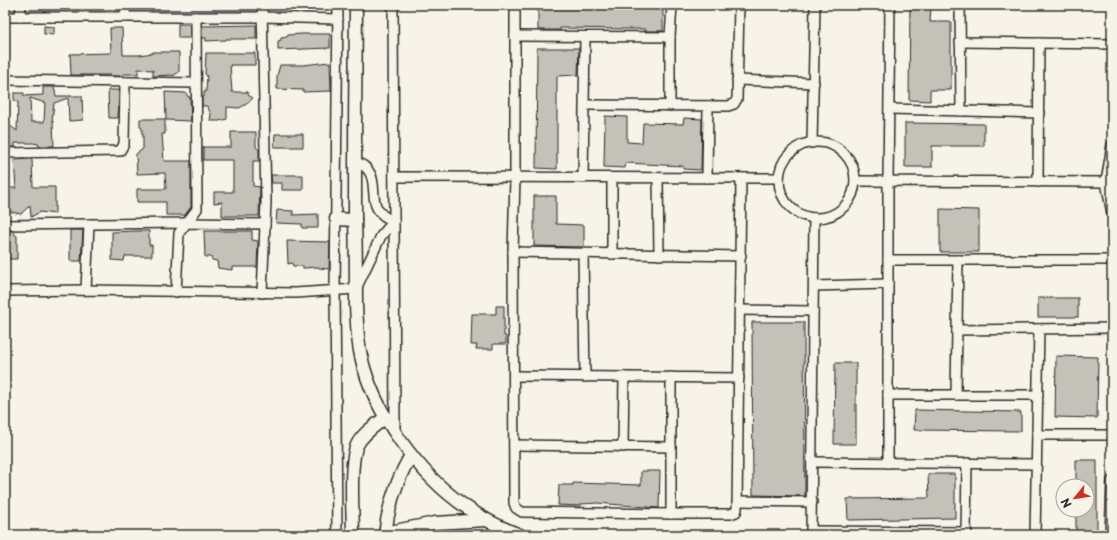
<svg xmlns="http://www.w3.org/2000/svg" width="1117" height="540" font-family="'Playpen Sans',sans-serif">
<rect width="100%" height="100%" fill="#f7f3e8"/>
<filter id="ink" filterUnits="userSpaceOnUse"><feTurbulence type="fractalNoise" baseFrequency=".025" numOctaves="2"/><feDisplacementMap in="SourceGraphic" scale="8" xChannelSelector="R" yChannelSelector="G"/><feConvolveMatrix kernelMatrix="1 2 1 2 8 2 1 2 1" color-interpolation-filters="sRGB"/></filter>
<g filter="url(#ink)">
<!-- building -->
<g fill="#c4c1b9" stroke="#2b2b2b" fill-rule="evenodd">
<polygon points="538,5 617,5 617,7 632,7 632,5 663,5 663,31 645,31 645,29 629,29 560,28 560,30 538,30"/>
<polygon points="910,5 918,5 918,8 931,8 930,22 951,22 951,90 930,90 930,101 909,100"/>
<rect x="178" y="24" width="12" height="14"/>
<polygon points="256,25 256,39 226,39 226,40 206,41 206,38 202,38 202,26"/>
<polygon points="44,26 54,27 54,35 44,34"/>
<polygon points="110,28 122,28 123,55 139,55 153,53 153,52 179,52 179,72 173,76 172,75 153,76 153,70 138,69 138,74 123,74 123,76 111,76 111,75 71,75 70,54 111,53"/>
<polygon points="301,34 330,34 330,48 278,50 278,41 281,40 281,38 287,37 288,35"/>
<polygon points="537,48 579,48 578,75 557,76 557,169 536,168"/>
<polygon points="206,53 255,53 255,65 230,65 232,92 248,92 248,95 253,98 245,105 239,108 227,107 227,119 219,121 210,121 211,114 207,106 202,106 202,97 204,97 204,92 206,92 207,76 205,74"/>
<polygon points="330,62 331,91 303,92 303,90 277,89 277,76 280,65 303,65"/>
<path d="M43 87H54L56 96H82L83 120 69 121 68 98 54 103 52 121H53L54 146H39L38 144 33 143H15V147H8L7 144 5 142V122L17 131 18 102 14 100V93H24V96L43 95ZM30 98 45 103 44 122H31Z"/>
<polygon points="108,90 119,90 118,118 109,118"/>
<polygon points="165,92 186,93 188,97 190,97 191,121 166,120"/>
<polygon points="605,116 627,117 627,142 642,143 643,123 683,124 684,118 702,119 701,170 683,169 683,166 626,163 625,168 604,167"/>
<polygon points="140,119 165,119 165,134 162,134 164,161 191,161 191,207 185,215 166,215 166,202 137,202 137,189 166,189 165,173 137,174 136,154 143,149 143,134 142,134 142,128 140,127"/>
<polygon points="905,123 984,124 984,146 932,146 932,167 905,167"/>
<polygon points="231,132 256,132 256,147 259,150 259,161 253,161 253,186 260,187 259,216 222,216 222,202 214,203 214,192 233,192 233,160 203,160 203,147 231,147"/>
<polygon points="275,134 303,134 303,147 274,147"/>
<polygon points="32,159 33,187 55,187 55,214 40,212 31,217 30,205 21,214 7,211 5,206 5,188 16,188 14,160"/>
<polygon points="271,175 303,175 303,190 282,190 282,183 272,183"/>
<polygon points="534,196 556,196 556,224 584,225 584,247 534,246"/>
<polygon points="940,209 979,210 979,252 940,252"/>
<polygon points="277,210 293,211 293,215 318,214 318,228 302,228 302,224 276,223"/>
<polygon points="70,230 83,230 81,261 70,261"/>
<polygon points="5,231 14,231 14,234 17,236 17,259 5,259"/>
<polygon points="136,231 149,231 149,245 152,245 152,256 125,256 124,261 112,260 112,232"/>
<polygon points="204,231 252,231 252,240 258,241 257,267 232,267 232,270 218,268 217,261 212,260 211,257 205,257"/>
<polygon points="287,241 330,242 329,269 319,268 319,267 303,268 303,266 293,266 292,263 288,264"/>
<rect x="1038" y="298" width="40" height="19"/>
<polygon points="496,306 504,306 504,336 506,336 506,344 493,344 493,349 476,349 477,345 471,345 472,314 496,314"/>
<polygon points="752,322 804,322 805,496 753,495"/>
<polygon points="1056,356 1098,357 1097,418 1055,417"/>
<polygon points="835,363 856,363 856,444 834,444"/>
<polygon points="915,410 1021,412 1021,431 914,430"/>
<polygon points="1076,460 1097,460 1097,535 1076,535 1076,510 1087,510 1087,486 1076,486"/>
<polygon points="641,471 660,471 659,508 597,503 581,504 581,506 558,505 559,485 573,485 573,483 641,485"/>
<polygon points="928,474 955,474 955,518 848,520 847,499 929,498"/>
</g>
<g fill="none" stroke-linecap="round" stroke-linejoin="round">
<!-- street casing -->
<g stroke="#2b2b2b" stroke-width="12">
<g id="street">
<polyline points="125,5 125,17"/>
<polyline points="393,5 395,432"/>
<polyline points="515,5 515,177 513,252 514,503 516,508 522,512 671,514 730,514 736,512 737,509 741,178"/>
<polyline points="960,5 961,111"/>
<polyline points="5,17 262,17 338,19"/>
<polyline points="20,17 21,5"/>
<polyline points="515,36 670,37"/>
<polyline points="960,42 1112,44"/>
<polyline points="5,80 195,83"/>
<polyline points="737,80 814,83"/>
<polyline points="585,105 728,106 734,104 737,99 739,5"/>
<polyline points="670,106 670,37 672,5"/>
<polyline points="890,109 1039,113"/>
<circle cx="817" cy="180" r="38"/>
<polyline points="812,143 815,5"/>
<polyline points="1112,145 1106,182 1112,214"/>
<polyline points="5,153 120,151 124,144 125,82"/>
<polyline points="394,177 779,178"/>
<polyline points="583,178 585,37"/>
<polyline points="612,178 612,254"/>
<polyline points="658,178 659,255"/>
<polyline points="707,178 708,106"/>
<polyline points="855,181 1106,182"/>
<polyline points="1038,182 1039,43"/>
<polyline points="5,225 186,223 265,224"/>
<polyline points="513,252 741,256"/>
<polyline points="583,253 585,377"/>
<polyline points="888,260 1112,260"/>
<polyline points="814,286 888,284"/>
<polyline points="86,290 89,224"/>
<path d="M5 291 86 290 295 293 356 289 381 236 394 221C356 208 391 174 354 161"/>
<polyline points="176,292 179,233 197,209 196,17"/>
<polyline points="262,293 266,202 262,5"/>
<polyline points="740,310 813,311"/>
<polyline points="957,330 1112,328"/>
<polyline points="514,376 739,378"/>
<polyline points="671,377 671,514"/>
<polyline points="888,395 1038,395"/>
<polyline points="956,395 958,260"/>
<polyline points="1037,435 1112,435"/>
<polyline points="514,445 671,447"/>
<polyline points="623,447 624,377"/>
<polyline points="812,462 1036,464"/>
<polyline points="888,463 888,181 890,5"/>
<polyline points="738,501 812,502"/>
<polyline points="811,531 967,532"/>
<polyline points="337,535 335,290 338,5"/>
<polyline points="811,535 814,218"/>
<polyline points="966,535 967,463"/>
<polyline points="1035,535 1039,329"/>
<polyline points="1110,535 1112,481"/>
</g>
</g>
<!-- secondary casing -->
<g stroke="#2b2b2b" stroke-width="15">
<g id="secondary">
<path d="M356 5C355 77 355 148 355 220 356 248 356 277 356 305 357 322 357 339 361 356 373 412 419 475 466 507 483 519 501 528 520 535"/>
<polyline points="336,219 355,220"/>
<polyline points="385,533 435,523 486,520"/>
<path d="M353 535C353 514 349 463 357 445 363 433 376 425 386 417"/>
<path d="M385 535C388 506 397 479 411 455"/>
</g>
</g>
<!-- street -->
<use href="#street" stroke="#f7f3e8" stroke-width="9"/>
<!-- secondary -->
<use href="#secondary" stroke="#f7f3e8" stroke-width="12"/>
</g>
</g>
<!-- margin -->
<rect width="1117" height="540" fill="none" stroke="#f7f3e8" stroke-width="20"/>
<rect x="10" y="10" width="1097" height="520" fill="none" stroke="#2b2b2b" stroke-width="1.5" filter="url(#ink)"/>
<!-- north arrow -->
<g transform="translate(1075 498) rotate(240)"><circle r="19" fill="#f7f3e8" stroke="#a5a39c"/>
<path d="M0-3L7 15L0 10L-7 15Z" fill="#c8321e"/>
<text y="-6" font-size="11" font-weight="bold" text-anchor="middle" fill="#2b2b2b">N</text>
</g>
</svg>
